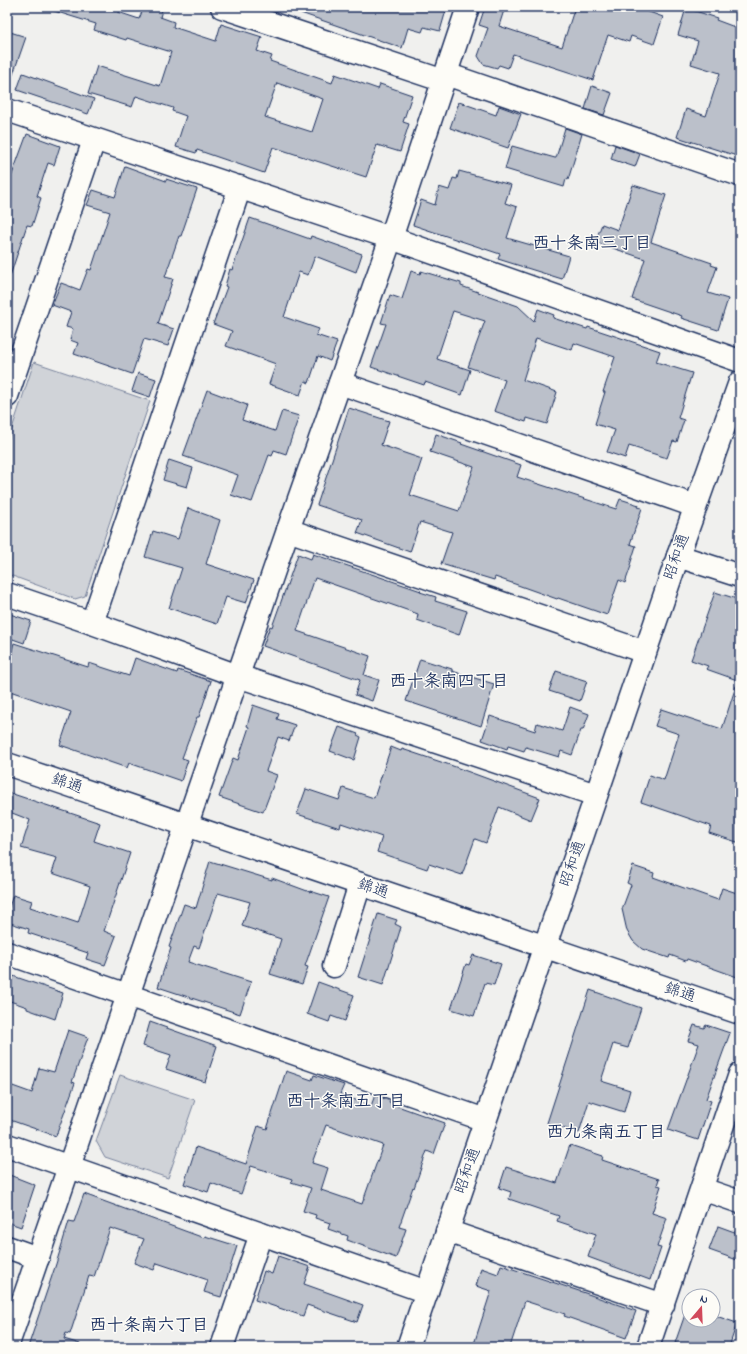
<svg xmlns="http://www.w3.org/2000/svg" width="747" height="1354" font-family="'Indie Flower','Klee One',sans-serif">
<rect width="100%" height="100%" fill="#f0f0ee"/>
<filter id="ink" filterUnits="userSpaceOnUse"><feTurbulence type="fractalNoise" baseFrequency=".025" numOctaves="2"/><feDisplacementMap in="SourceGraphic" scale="8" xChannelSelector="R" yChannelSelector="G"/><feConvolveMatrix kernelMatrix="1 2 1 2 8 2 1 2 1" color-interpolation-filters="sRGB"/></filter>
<g filter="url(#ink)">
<!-- green -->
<g fill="#d0d3d8" stroke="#76819b">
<polygon points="34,362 150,401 85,596 75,599 7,574 7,444"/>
<polygon points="120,1075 195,1100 168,1178 105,1157 96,1141"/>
</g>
<!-- building -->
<g fill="#bbc0ca" stroke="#1b2f5e" fill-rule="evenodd">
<path d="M55 7H103L139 19 144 7H163L160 17 174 22 173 27 216 41 221 24 262 37 257 51 272 56 270 61 332 83 335 74 378 89 380 84 412 95 403 122 409 124 400 152 377 145 366 177 273 147 264 173 197 150 196 153 176 147 186 116 172 111 173 108 136 96 132 107 88 94 97 66 160 86 171 52 127 38 126 40 94 30 96 24 54 11ZM277 83 323 99 312 132 265 117Z"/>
<polygon points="293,7 447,7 440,31 424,27 422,32 408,28 402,48 292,10"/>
<polygon points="485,7 505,7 499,26 562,47 575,7 635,7 663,17 654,44 631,36 629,42 608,35 593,80 513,54 508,68 499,65 497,68 483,64 478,56 488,28 479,25"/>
<polygon points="686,8 717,18 716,20 740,29 740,157 677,137 686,109 706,116 720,73 691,64 698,41 678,35"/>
<polygon points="7,31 26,37 10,83 7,82"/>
<polygon points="23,73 94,99 88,114 17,90"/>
<polygon points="592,86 612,93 604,115 585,109"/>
<polygon points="459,102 496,115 499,106 521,114 508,148 450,128"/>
<polygon points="565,128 582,134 568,180 566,179 564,187 505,169 512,146 555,158 556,158"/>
<polygon points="27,134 60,146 54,165 48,163 37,196 41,198 32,226 27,225 10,276 7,275 7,179 10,180"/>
<polygon points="615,145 640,154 635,167 611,159"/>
<polygon points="125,166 166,181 166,179 197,189 181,236 179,236 165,277 173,279 158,324 174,329 168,346 144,339 132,374 74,354 78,343 70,340 73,329 66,327 71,312 52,305 61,283 80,290 88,269 91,270 110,212 87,205 93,190 115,197"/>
<polygon points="459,171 511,185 505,203 517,207 507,238 569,256 562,279 498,259 500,254 413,225 421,200 435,205 439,187 449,190 453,178 457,179"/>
<polygon points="633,185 666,195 651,242 712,263 711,265 717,267 708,293 728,299 718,330 681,318 682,316 632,299 645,259 595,242 602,224 618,230"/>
<polygon points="250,218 310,239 311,236 362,254 356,272 315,256 308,275 299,272 284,317 319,329 316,335 337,342 330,361 318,356 309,383 305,381 300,395 269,384 276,364 226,346 232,331 213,324 227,287 225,286 230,269 232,270"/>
<polygon points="411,271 420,274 421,271 461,283 461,286 518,306 534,321 538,309 554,315 553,318 587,329 588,327 660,351 656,362 692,373 678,418 684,420 677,442 673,441 667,458 629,446 625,458 607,452 615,430 595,424 605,392 603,392 615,357 574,343 572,350 536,338 523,380 557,392 547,424 527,418 526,422 494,411 505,380 468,367 485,321 453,311 437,359 470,370 462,395 425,382 424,385 371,367 386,324 381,323 390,295 402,299"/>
<polygon points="138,373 156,379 150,397 132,391"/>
<polygon points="207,390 247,405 242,420 275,431 282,411 299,416 286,454 274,450 272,456 269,455 252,502 231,495 238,475 183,456"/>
<polygon points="349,408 389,421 381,445 422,459 410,495 459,511 474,467 430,452 436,434 462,443 461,444 521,465 517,477 616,509 620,499 639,505 638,507 642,508 630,544 636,546 630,565 631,566 625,583 619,580 607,615 558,598 557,599 495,577 494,580 441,564 452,532 420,522 410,552 357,533 362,520 317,505"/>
<polygon points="169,460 193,468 187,487 163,480"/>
<polygon points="188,508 220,520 206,564 254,580 246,603 226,597 217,624 169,608 182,568 145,557 153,531 178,539"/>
<polygon points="298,554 311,559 313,554 421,591 420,592 436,597 435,601 467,611 459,635 417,620 418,614 315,578 297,631 370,656 364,675 379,680 372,701 355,695 360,680 263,646 270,626 272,627"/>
<polygon points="715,592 740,600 740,681 706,669 708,666 691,660"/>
<polygon points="7,613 31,621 24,643 7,637"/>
<polygon points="14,643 88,667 89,663 129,676 135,658 177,673 178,670 211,681 199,717 197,717 182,758 188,760 181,781 129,763 127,768 60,745 71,712 7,690 7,667"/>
<polygon points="420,659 452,669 452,671 494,684 481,726 406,701"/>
<polygon points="556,671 587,681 580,701 549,691"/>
<polygon points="736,686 740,686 740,843 709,833 711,826 641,802 650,775 664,780 679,734 655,726 661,709 722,729"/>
<polygon points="253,705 279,714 277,719 295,725 289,741 278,737 266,771 277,775 263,812 219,797 233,758 238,760 249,727 247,726"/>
<polygon points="570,707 589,714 583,730 581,730 572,755 561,751 559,757 526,747 524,751 508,746 507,749 482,740 490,716 535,731 537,723 562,731"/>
<polygon points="339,727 358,734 357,735 361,737 354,760 330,751"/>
<polygon points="391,747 401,751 402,749 450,765 540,798 531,820 499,807 486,843 475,839 462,875 429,864 427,869 377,852 382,837 341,823 340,828 297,814 306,789 339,800 343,788 374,798"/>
<polygon points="7,792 100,823 94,841 130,853 104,931 116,936 105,965 86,959 88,953 28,933 29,929 7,922 7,913 13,895 32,901 30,907 78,923 90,886 52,873 57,858 21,848 30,820 7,811"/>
<polygon points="210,861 272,880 272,878 310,892 310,891 329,897 305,966 308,967 302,984 270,974 281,939 242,926 250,902 218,893 199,948 194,946 188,962 251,982 240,1014 158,987 171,948 169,947 184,904 196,908"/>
<polygon points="633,866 654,873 653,877 718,900 722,888 740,894 740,978 687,959 686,961 670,955 669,958 642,949 633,941 627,931 622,909 631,885 627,883"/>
<polygon points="378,914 397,920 395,924 401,927 383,985 358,977"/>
<polygon points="473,955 501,964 494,985 485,983 474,1016 451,1009 466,964 469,965"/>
<polygon points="7,974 63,993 55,1019 27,1009 27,1007 7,1000"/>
<polygon points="318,982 354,995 345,1021 331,1016 329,1022 307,1014"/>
<polygon points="590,990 641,1008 628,1048 613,1044 601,1081 630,1090 624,1112 589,1101 579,1133 547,1123"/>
<polygon points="150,1022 217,1046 205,1082 166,1069 171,1055 143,1046"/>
<polygon points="694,1025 704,1028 706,1025 730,1033 706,1099 711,1101 698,1140 668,1130 699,1044 688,1041"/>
<polygon points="68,1030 88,1037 72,1082 75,1083 56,1136 7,1119 7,1084 32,1093 39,1068 54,1072"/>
<path d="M286 1071 312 1080 314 1075 344 1085 340 1094 371 1106 375 1095 390 1101 389 1103 445 1123 434 1154 427 1151 414 1188 413 1187 399 1227 406 1229 396 1258 347 1240 348 1236 328 1229 330 1223 315 1218 316 1215 303 1211 311 1188 291 1182 292 1179 251 1166 241 1194 211 1183 208 1192 184 1184 196 1147 246 1164 258 1126 267 1129ZM326 1125 383 1145 362 1204 321 1190 328 1168 312 1163Z"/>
<polygon points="570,1145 603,1156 602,1160 659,1179 657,1185 661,1186 652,1213 667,1218 657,1247 661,1248 650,1280 588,1257 596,1234 557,1221 559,1216 509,1199 511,1192 499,1188 506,1167 557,1183"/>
<polygon points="7,1174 35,1185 21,1227 7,1222"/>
<polygon points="84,1194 204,1238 205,1236 237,1246 221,1297 204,1292 208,1280 157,1263 154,1270 134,1263 144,1239 110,1228 94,1277 89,1276 70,1334 66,1333 64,1339 80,1344 79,1347 28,1347 56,1264 69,1221 74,1222"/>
<polygon points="718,1226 740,1234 740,1261 709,1250"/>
<polygon points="278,1256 310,1267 304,1284 363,1305 357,1322 307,1305 303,1316 255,1300 264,1271 272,1274"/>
<polygon points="501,1265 585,1293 636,1311 626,1338 564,1316 565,1314 525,1301 510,1347 473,1347 491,1291 476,1286 481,1268 498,1274"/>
<polygon points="688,1306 689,1307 689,1320 713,1320 713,1315 737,1323 729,1347 688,1347 675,1343"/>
</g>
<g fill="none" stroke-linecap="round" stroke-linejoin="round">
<!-- minor casing -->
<g stroke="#1b2f5e" stroke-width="25">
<g id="minor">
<polyline points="222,7 444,81"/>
<polyline points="446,74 740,175"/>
<polyline points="7,110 391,238 740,361"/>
<polyline points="340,383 695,506"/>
<polyline points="7,396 94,140"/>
<polyline points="288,530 645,652"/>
<polyline points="678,556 740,576"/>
<polyline points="7,594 92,623 238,676 596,795"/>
<polyline points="92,623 240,187"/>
<polyline points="7,764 740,1013"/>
<polyline points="7,953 485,1120"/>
<polyline points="334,966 360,884"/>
<polyline points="7,1145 427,1292"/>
<polyline points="702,1189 740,1202"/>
<polyline points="447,1231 663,1305"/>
<polyline points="7,1247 38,1258"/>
<polyline points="7,1347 288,530 391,238 468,7"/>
<polyline points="222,1347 261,1234"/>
<polyline points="408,1347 678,556 740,382"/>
<polyline points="648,1347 740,1074"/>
</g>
</g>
<!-- minor -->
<use href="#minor" stroke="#fdfcf7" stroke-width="22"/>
</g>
</g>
<g text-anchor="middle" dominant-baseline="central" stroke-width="3" stroke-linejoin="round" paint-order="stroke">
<!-- street labels -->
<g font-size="16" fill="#1b2f5e" stroke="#fdfcf7">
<text transform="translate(677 557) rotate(-71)">昭和通</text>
<text transform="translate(67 784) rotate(19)">錦通</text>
<text transform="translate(573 864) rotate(-71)">昭和通</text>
<text transform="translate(373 889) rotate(19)">錦通</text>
<text transform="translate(680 993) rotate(18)">錦通</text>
<text transform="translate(468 1171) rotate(-71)">昭和通</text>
</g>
<!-- neighbourhood labels -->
<g font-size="17" font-weight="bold" fill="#1b2f5e" stroke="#fdfcf7">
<text x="592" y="243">西十条南三丁目</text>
<text x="449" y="681">西十条南四丁目</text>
<text x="346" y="1101">西十条南五丁目</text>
<text x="606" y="1132">西九条南五丁目</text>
<text x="149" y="1325">西十条南六丁目</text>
</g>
</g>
<!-- margin -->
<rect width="747" height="1354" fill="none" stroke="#fdfcf7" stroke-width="24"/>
<rect x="12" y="12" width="723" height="1330" fill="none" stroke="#1b2f5e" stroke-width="1.5" filter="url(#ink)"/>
<!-- north arrow -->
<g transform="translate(701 1308) rotate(19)"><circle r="19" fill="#fdfcf7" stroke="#a3aaba"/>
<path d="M0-3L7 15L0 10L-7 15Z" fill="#d1495b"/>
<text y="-6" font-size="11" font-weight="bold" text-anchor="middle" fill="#1b2f5e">N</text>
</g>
</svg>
